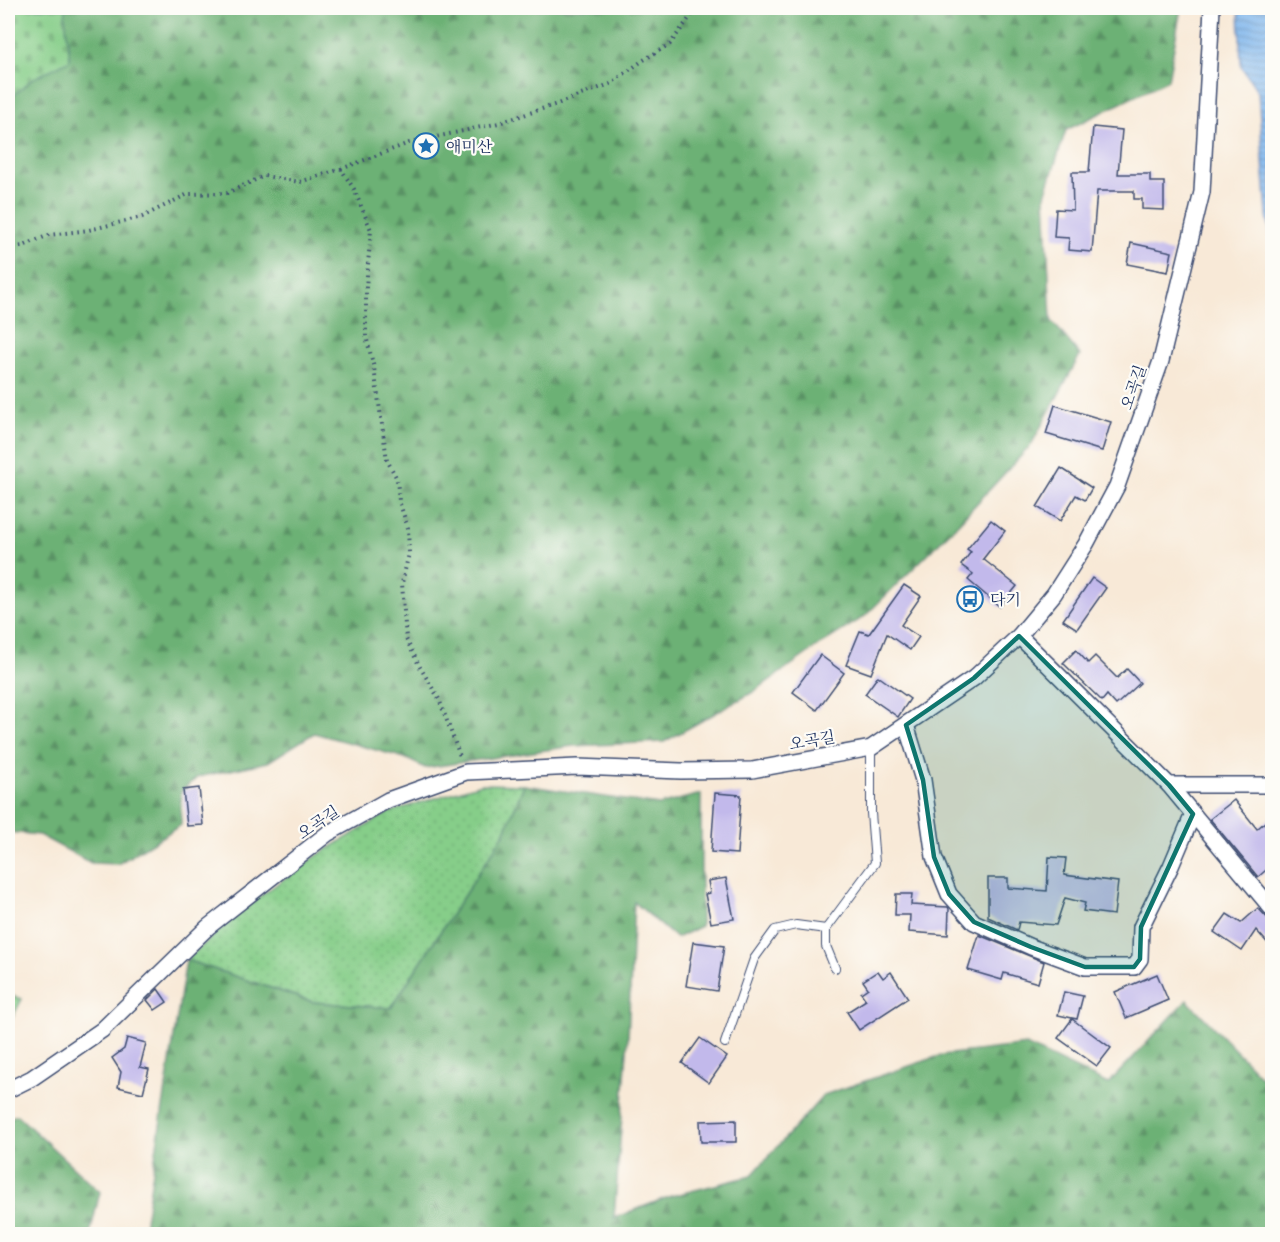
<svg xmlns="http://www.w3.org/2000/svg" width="1280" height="1242" font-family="'Libre Caslon Text','Noto Serif KR',serif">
<defs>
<pattern id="grass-dots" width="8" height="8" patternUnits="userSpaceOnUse" patternTransform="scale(1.5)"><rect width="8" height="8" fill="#86ce89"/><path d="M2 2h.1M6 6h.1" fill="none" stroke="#73b179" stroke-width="1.8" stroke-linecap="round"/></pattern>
<pattern id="forest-firs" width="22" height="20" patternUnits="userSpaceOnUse" patternTransform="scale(1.5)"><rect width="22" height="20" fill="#6cb175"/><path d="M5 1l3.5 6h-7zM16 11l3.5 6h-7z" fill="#589063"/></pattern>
<pattern id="cemetery-stones" width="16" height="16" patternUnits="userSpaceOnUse" patternTransform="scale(1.5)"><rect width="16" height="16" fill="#86ce89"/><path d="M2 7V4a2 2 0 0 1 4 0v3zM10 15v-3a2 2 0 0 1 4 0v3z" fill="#73b179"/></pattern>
<pattern id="water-rules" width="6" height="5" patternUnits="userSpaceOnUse" patternTransform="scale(1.5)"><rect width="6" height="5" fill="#7cb4ec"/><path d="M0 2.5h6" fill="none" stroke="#6593c2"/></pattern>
</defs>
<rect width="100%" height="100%" fill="#fdfcf7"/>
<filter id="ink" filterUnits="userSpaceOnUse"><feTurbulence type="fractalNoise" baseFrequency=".0167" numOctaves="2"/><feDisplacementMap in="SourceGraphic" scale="12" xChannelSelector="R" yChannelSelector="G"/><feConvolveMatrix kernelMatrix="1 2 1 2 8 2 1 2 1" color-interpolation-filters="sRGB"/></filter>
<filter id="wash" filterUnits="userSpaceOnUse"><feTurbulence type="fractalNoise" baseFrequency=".008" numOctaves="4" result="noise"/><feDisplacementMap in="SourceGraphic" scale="24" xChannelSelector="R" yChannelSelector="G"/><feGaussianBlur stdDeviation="1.35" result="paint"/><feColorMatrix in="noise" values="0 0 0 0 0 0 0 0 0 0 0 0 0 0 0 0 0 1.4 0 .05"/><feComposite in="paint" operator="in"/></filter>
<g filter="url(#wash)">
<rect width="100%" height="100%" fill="#f8e9d7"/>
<!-- grass -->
<g fill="url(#grass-dots)" stroke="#507e74" stroke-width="1.5">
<polygon points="481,784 524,785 504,834 391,1008 313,1002 186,960 253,901 321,853 390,812"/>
<polygon points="8,995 22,999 8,1026"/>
</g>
<!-- forest -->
<g fill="url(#forest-firs)" stroke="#44706a" stroke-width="1.5">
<polygon points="8,8 1181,8 1168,80 1066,130 1045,195 1051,320 1080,355 1031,445 951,531 864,617 821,644 753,692 664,742 573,746 425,768 405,758 314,733 268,762 198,777 181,791 181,825 118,864 91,863 39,835 8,832"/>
<polygon points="524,785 659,805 701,794 701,926 676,938 634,902 628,1038 614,1218 671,1196 751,1176 824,1095 942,1055 1026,1045 1108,1084 1187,1000 1272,1088 1272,1234 143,1234 186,960 313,1002 391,1008 504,834"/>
<polygon points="17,1115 100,1192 90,1234 8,1234 8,1118"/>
</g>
<!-- cemetery -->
<polygon fill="url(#cemetery-stones)" stroke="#507e74" stroke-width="1.5" points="8,8 66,8 65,17 70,60 32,79 8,101"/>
<!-- water -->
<polygon fill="url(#water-rules)" stroke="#4c72a5" stroke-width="1.5" points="1239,8 1272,8 1272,244 1267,215 1258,92 1241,66"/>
<g id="blocks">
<!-- building -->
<g fill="#c2b9eb">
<polygon points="1093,127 1122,130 1118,174 1150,174 1150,182 1164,182 1164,210 1142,209 1142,199 1134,199 1134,191 1097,191 1092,252 1068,250 1069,238 1054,237 1056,209 1073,210 1072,172 1089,172"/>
<polygon points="1131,243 1172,252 1168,272 1127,264"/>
<polygon points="1055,405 1111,422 1102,451 1046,434"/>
<polygon points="1061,468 1092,488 1085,500 1076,495 1060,521 1037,507"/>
<polygon points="991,520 1005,531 983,559 1017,586 1000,607 968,580 973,574 961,565 971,552 967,549"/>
<polygon points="1092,578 1106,588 1077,629 1063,620"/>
<polygon points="904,585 921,596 901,625 919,637 910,650 887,634 871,674 846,665 860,631 869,634"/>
<polygon points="1076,650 1088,663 1095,656 1117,678 1127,669 1140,683 1116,705 1107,695 1102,701 1063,663"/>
<polygon points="820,655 844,673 817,710 793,692"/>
<polygon points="878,676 910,699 898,717 865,694"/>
<polygon points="199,788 203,825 187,826 183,790"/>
<polygon points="715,793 741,795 737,854 711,852"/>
<polygon points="1234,800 1257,829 1272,816 1272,865 1258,877 1210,819"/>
<polygon points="1049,857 1066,858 1064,875 1118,882 1114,915 1083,911 1085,903 1065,898 1056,925 1019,922 1017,930 988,917 988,878 1008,878 1008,888 1047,891"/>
<polygon points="726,878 734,919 711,923 705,894 710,893 708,881"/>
<polygon points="896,894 912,894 911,905 948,907 949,909 948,935 909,932 910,915 895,915"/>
<polygon points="1258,908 1272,923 1272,948 1256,930 1242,951 1214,932 1227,914 1241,923"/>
<polygon points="979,935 1044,962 1038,983 1004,973 1002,980 968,970"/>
<polygon points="693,942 724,946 717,991 686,986"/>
<polygon points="878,971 883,978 891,972 908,998 859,1030 847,1012 866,1000 861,993 868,988 863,981"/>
<polygon points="1157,974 1168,1000 1126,1018 1115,992"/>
<polygon points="158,989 167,1002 155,1010 147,1000"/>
<polygon points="1064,992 1083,996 1077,1019 1058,1015"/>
<polygon points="1072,1019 1111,1048 1097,1066 1058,1038"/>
<polygon points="127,1038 146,1043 140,1067 149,1069 143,1093 118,1087 121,1072 112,1058 124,1049"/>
<polygon points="700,1038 727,1057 709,1083 682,1063"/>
<polygon points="736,1120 736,1142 701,1142 700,1121"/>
</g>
</g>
</g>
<g filter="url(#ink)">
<use href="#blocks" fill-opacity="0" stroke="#3c4b70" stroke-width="1.5"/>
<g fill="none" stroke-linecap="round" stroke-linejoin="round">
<!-- service casing -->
<g stroke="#3c4b70" stroke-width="10">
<g id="service">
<polyline points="835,968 826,946 826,929 875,863 871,813 871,748"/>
<polyline points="725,1043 754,959 775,930 796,925 826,929"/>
</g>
</g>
<!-- minor casing -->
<g stroke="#3c4b70" stroke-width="18">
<g id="minor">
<polyline points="1019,636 1169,785 1272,909"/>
<polyline points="906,725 923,780 934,857 949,894 974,922 1031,947 1085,967 1134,967 1140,959 1141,927 1171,866 1193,814"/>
<polyline points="1169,785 1272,785"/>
<polyline points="8,1090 32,1078 102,1030 208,927 327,834 388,800 466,772 577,767 681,771 752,770 871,748 974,678 1019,636 1054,594 1086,544 1117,486 1161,361 1202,192 1212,8"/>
</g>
</g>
<!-- path -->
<g stroke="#3c4b70" stroke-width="4" stroke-dasharray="1.5 4.5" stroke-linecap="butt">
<polyline points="341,169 409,143 499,123 557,104 610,84 642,61 670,44 694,12 701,8"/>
<polyline points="8,248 23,246 49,235 89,230 142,217 188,194 227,193 264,176 300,182 341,169 354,189 371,230 366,287 366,336 374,368 387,460 397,479 399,501 408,528 409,553 402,583 406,639 420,667 439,699 461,759"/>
</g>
<!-- service -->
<use href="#service" stroke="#fff" stroke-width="8"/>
<!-- minor -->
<use href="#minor" stroke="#fff" stroke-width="15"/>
</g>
</g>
<!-- marked area -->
<path fill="#0f766e" fill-opacity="0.2" stroke="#0f766e" stroke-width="4.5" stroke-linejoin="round" d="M1019 636 1169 785 1193 814 1141 927 1140 959 1134 967H1085L1031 947 974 922 949 894 934 857 923 780 906 725 974 678Z"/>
<!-- icons -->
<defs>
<g id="sight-ring" transform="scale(1.35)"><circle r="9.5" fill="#fdfcf7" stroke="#1f6fb2" stroke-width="1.5"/><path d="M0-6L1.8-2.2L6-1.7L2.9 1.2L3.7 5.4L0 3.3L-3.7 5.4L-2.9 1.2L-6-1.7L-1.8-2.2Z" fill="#1f6fb2"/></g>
<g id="bus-ring" transform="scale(1.35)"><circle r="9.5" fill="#fdfcf7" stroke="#1f6fb2" stroke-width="1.5"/><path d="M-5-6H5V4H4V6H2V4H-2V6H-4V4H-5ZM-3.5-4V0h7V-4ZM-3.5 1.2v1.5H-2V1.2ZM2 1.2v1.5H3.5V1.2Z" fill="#1f6fb2"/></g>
</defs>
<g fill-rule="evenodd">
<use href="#sight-ring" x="426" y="146"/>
<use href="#bus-ring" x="970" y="599"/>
</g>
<g text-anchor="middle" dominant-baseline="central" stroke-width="4.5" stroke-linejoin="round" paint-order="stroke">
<!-- poi labels -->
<g font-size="16" fill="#1b2f5e" stroke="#fdfcf7" text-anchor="start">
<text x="446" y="146">애미산</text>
<text x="990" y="599">다기</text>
</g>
<!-- street labels -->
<g font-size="16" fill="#1b2f5e" stroke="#fdfcf7">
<text transform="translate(1133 387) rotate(-71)">오곡길</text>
<text transform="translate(812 740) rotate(-10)">오곡길</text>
<text transform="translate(318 822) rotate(-34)">오곡길</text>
</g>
</g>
<!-- margin -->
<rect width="1280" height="1242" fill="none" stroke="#fdfcf7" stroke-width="30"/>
</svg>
